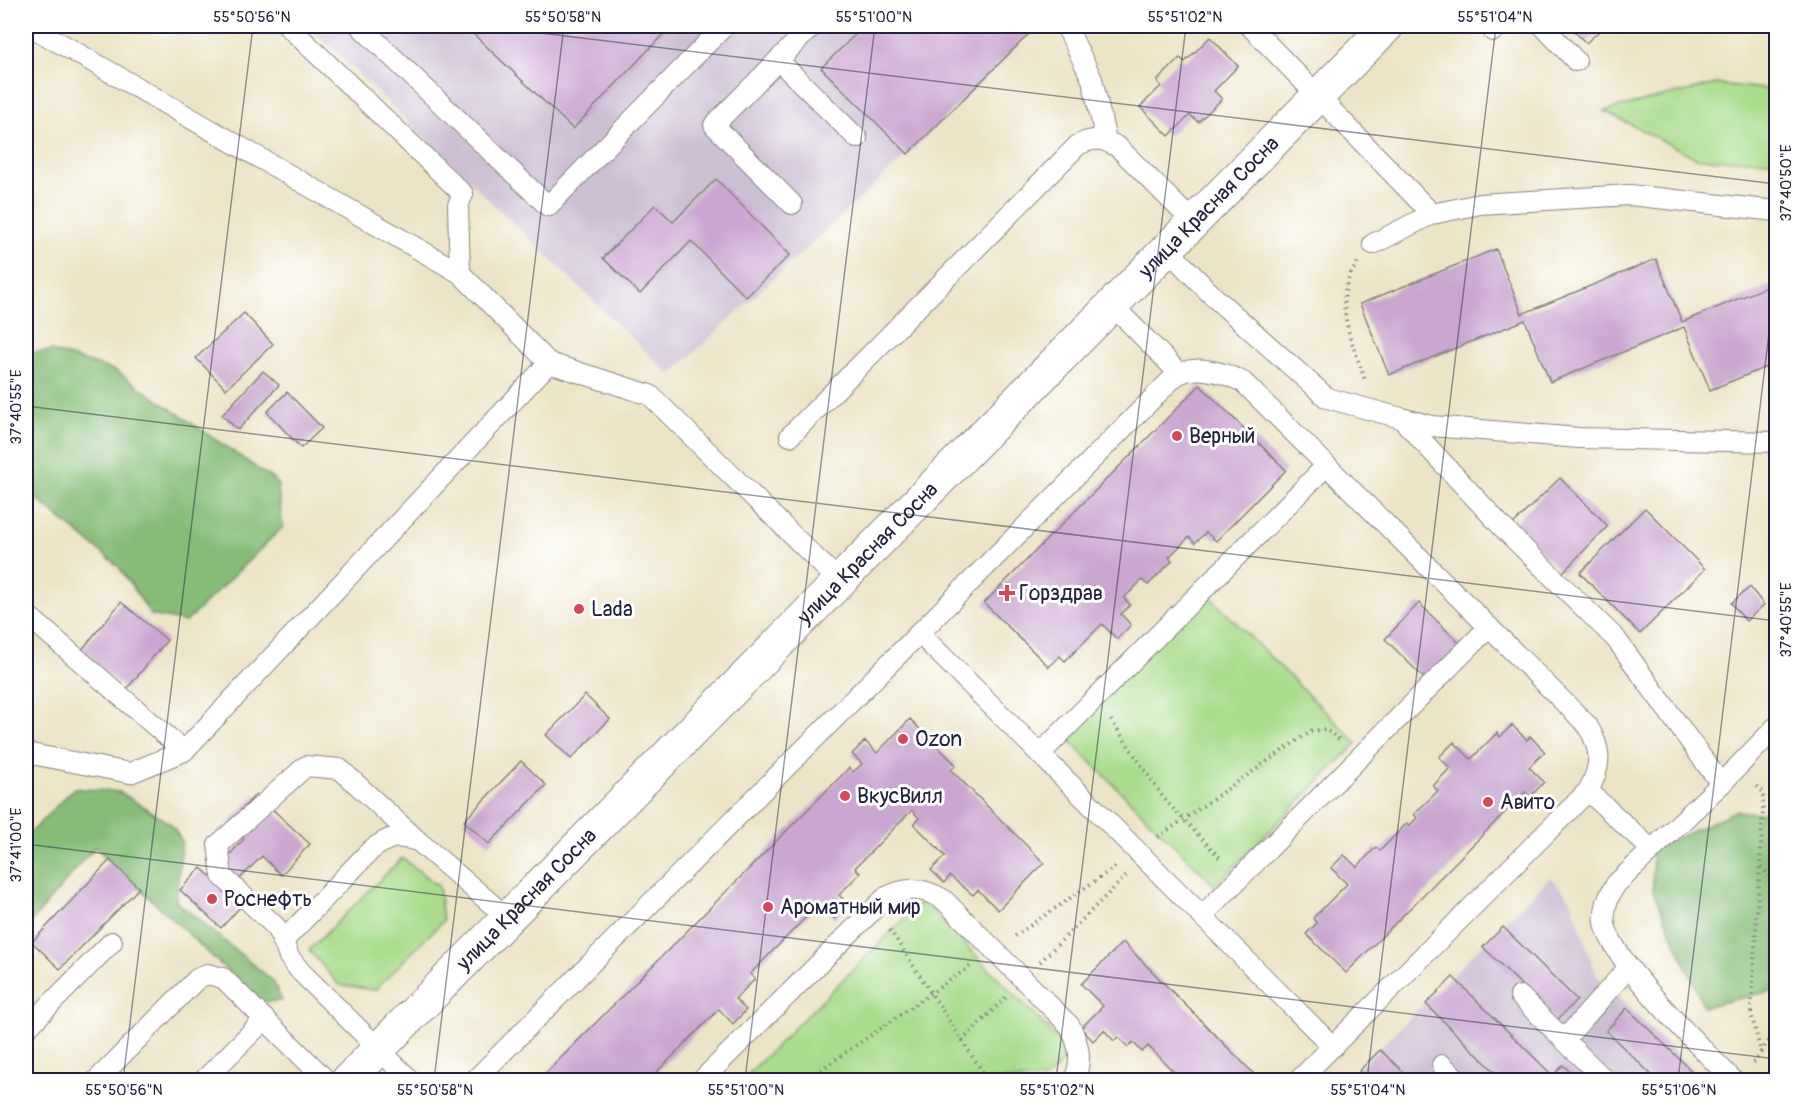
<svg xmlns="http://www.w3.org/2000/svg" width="1802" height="1106" font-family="Pangolin,sans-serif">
<rect width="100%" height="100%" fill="#fff"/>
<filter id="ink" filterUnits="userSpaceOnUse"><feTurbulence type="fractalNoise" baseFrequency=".0167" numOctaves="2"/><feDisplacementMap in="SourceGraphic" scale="12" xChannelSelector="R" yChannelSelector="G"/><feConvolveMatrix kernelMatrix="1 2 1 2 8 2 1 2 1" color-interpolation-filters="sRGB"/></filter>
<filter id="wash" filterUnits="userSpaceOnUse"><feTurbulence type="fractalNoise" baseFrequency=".008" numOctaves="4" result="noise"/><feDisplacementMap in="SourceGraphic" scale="24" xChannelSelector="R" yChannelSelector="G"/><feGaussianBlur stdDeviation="1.35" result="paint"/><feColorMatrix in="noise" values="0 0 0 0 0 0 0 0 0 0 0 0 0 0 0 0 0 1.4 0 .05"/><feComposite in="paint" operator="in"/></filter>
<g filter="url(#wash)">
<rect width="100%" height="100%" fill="#ece4c6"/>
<!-- industrial -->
<g fill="#ccbed3">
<polygon points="309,26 1037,26 908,154 670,375"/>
<polygon points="1550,877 1571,899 1596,975 1703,1080 1366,1080 1356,1071"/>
</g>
<!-- green -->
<g fill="#a9dc8c" stroke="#667f64" stroke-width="1.5">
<polygon points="1716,84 1776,90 1776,161 1698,159 1604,111"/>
<polygon points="1207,594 1357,743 1215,886 1065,736"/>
<polygon points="402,858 439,887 443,921 375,990 339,985 309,950"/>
<polygon points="922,901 1072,1053 1045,1080 742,1080"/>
</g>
<!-- forest -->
<g fill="#86bc78" stroke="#546f5a" stroke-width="1.5">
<polygon points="52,351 116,371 277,482 283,527 186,622 151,615 119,567 26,490 26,353"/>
<polygon points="74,788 120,792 171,824 182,841 176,901 273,981 282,1001 261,1002 95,847 26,928 26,837"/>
<polygon points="1776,793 1776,990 1704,1007 1653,891 1652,850 1735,811 1763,813"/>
</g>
<g id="blocks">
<!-- building -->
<g fill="#caa7d0">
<polygon points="465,26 671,26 573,129"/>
<polygon points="864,26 1037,26 908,154 821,68"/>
<polygon points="1569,26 1605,26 1586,43"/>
<polygon points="1210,37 1238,66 1214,91 1222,99 1198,122 1190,115 1169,136 1140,107 1161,86 1157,81 1180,58 1185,62"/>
<polygon points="716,179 790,255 746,297 691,241 640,294 603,258 655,205 673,222"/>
<polygon points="1496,249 1522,314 1656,259 1682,322 1776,283 1776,363 1710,390 1684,327 1550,382 1525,320 1389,375 1360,304"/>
<polygon points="244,313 273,344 226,389 196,358"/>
<polygon points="263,371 279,385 238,430 222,415"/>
<polygon points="1200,385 1286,470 1216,541 1206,532 1195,543 1189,537 1169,557 1172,561 1148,585 1142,580 1124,598 1130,605 1121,614 1131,625 1117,639 1102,624 1065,661 1060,656 1049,667 984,603"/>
<polygon points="287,392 322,428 301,448 267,412"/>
<polygon points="1560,478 1608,526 1562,573 1513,524"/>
<polygon points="1645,508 1705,569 1640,634 1580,573"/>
<polygon points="1750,587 1764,605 1746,621 1731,603"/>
<polygon points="121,602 167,640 126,690 80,652"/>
<polygon points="1419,603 1462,646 1428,682 1385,639"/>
<polygon points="585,695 610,719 571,759 546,735"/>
<polygon points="910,719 956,765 951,770 1044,863 998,910 978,890 973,895 950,876 944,883 931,870 945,856 914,824 919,818 912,810 855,868 860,873 839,895 849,905 835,919 819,904 750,974 755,979 735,999 746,1010 733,1024 719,1009 654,1075 656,1077 653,1080 539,1080 849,768 853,772 862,764 852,754 865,741 877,753"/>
<polygon points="1512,725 1527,740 1530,736 1545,752 1529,767 1544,782 1530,797 1525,792 1346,973 1306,934 1317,923 1313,918 1347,884 1331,868 1344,855 1357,867 1376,847 1380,851 1407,823 1409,826 1417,818 1414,814 1438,791 1433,786 1450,768 1439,757 1454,742 1471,759 1497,733 1500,737"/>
<polygon points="521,761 546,785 489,844 464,821"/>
<polygon points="256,794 310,844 281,875 262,856 227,892 241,906 221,928 180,890 201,868 210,876 244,839 228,824"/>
<polygon points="110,860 139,888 60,969 32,942"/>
<polygon points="1503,927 1577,1000 1557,1020 1483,947"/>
<polygon points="1123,942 1260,1080 1170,1080 1176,1074 1148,1046 1142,1052 1133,1042 1128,1047 1118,1037 1114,1041 1104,1030 1093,1041 1081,1028 1103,1006 1081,984"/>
<polygon points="1453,977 1553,1076 1563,1065 1579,1080 1503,1080 1426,1004"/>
<polygon points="1627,1008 1701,1080 1657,1080 1606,1031"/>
<polygon points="1380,1050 1412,1080 1369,1080 1359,1071"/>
</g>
</g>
</g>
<g filter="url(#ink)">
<use href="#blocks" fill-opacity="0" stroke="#878380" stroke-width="1.5"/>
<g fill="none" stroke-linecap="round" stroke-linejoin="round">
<!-- lane casing -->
<g stroke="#878380" stroke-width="22">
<g id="lane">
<polyline points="30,26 460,273 549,363"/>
<polyline points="288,26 463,194 458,205 460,273"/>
<polyline points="360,26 548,206 724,26"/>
<polyline points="1066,26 1092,79 1106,140"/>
<polyline points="1250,26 1432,214"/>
<polyline points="1543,26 1576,61"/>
<polyline points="1493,31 1499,26"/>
<polyline points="778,60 857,138"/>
<polyline points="792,204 714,125 812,26"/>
<polyline points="1373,244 1432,214 1480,204 1630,195 1776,211"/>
<polyline points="1167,249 1214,297 1327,398 1401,418 1506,531 1616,639 1721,784"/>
<polyline points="1112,305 1179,373"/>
<polyline points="1401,418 1431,426 1579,438 1776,442"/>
<path d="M790 436 1078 145C1094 137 1104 138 1119 148L1193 222"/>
<polyline points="26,614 184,751"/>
<polyline points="919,633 1333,1047"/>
<polyline points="26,753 130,773 184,751 549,363 650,395 840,582"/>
<polyline points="1040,754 1326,466"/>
<polyline points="1588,791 1652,850"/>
<polyline points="1202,916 1489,627"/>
<polyline points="283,941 275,926 222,876 218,845 306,766 340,769 418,841"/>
<polyline points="1520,996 1564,1040"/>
<polyline points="26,1029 112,942"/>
<polyline points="1442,1065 1458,1080"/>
<polyline points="97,1080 197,979 207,974 223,978 326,1080"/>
<polyline points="204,1080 265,1019"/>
<path d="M410 1080 301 972 289 957 283 941 371 850C390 836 395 835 418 841L509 919"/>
<path d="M475 1080 1173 378C1192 362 1223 372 1243 382L1587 725C1602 749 1602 766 1588 791L1299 1080"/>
<path d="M702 1080 886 897C907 887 924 887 944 900L1070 1026C1079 1045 1083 1060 1074 1080"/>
<polyline points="1605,1080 1564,1040 1628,968"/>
<path d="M1733 1080C1704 1051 1610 960 1605 923 1603 908 1608 896 1616 884L1721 784 1776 727"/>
</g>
</g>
<!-- street casing -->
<g stroke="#878380" stroke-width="35">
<g id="street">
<path id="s1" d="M348 1080 1387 26"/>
</g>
</g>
<!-- path -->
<g stroke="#878380" stroke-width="4" stroke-dasharray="1.5 4.5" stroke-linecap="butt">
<path d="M1358 263C1329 299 1353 342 1365 380"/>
<polyline points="1111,720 1165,800 1222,860"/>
<polyline points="1158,837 1311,731 1325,729 1341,741"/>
<polyline points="1761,867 1776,883"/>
<polyline points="890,930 988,1080"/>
<polyline points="1015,936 1115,867"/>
<polyline points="1040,962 1126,876"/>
<polyline points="962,1041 1006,997"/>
<polyline points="1761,1052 1776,1030"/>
<polyline points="1753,1063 1761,1052 1751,1013 1763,813 1763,792 1757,786"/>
<polyline points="806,1080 972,965"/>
</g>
<!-- lane -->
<use href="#lane" stroke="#fff" stroke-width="20"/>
<!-- street -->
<use href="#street" stroke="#fff" stroke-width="33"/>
</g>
</g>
<!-- ticks -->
<path fill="none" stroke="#22223b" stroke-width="1.5" stroke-opacity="0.45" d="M484 26 1776 184M26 406 1776 621M26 844 1776 1059M123 1080 253 26M434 1080 564 26M745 1080 875 26M1056 1080 1186 26M1367 1080 1496 26M1678 1080 1776 276"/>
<!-- markers -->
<g fill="#d1495b" stroke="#fff" stroke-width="2">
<circle cx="1177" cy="436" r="6"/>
<path d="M1004 584h6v6h6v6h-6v6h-6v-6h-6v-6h6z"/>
<circle cx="579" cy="609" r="6"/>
<circle cx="903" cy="739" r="6"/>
<circle cx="845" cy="796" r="6"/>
<circle cx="1488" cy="802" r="6"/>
<circle cx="212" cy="899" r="6"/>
<circle cx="768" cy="907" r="6"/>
</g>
<g text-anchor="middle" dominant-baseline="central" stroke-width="6" stroke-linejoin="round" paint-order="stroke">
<!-- street labels -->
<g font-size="21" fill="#22223b" stroke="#fff">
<text stroke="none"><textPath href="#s1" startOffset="1226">улица Красная Сосна</textPath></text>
<text stroke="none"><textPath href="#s1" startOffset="740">улица Красная Сосна</textPath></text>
<text stroke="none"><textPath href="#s1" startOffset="254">улица Красная Сосна</textPath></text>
</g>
<!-- poi labels -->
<g font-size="21" fill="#22223b" stroke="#fff" text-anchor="start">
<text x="1189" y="436">Верный</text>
<text x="1019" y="593">Горздрав</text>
<text x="591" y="609">Lada</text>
<text x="915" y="739">Ozon</text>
<text x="857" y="796">ВкусВилл</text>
<text x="1500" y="802">Авито</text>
<text x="224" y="899">Роснефть</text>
<text x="780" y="907">Ароматный мир</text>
</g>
</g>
<!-- margin -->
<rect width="1802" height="1106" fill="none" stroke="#fff" stroke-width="66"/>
<rect x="33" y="33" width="1736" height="1040" fill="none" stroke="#22223b" stroke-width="2"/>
<g font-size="15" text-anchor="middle" fill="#22223b">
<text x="252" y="22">55°50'56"N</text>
<text x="563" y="22">55°50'58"N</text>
<text x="874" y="22">55°51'00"N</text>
<text x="1185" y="22">55°51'02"N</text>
<text x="1495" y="22">55°51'04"N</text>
<text transform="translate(1786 183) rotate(-90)" y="5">37°40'50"E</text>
<text transform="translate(16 407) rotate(-90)" y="5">37°40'55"E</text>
<text transform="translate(1786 620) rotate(-90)" y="5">37°40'55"E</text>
<text transform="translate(16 845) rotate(-90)" y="5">37°41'00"E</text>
<text x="124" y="1095">55°50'56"N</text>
<text x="435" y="1095">55°50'58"N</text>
<text x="746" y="1095">55°51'00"N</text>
<text x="1057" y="1095">55°51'02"N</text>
<text x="1368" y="1095">55°51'04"N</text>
<text x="1679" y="1095">55°51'06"N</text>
</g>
</svg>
